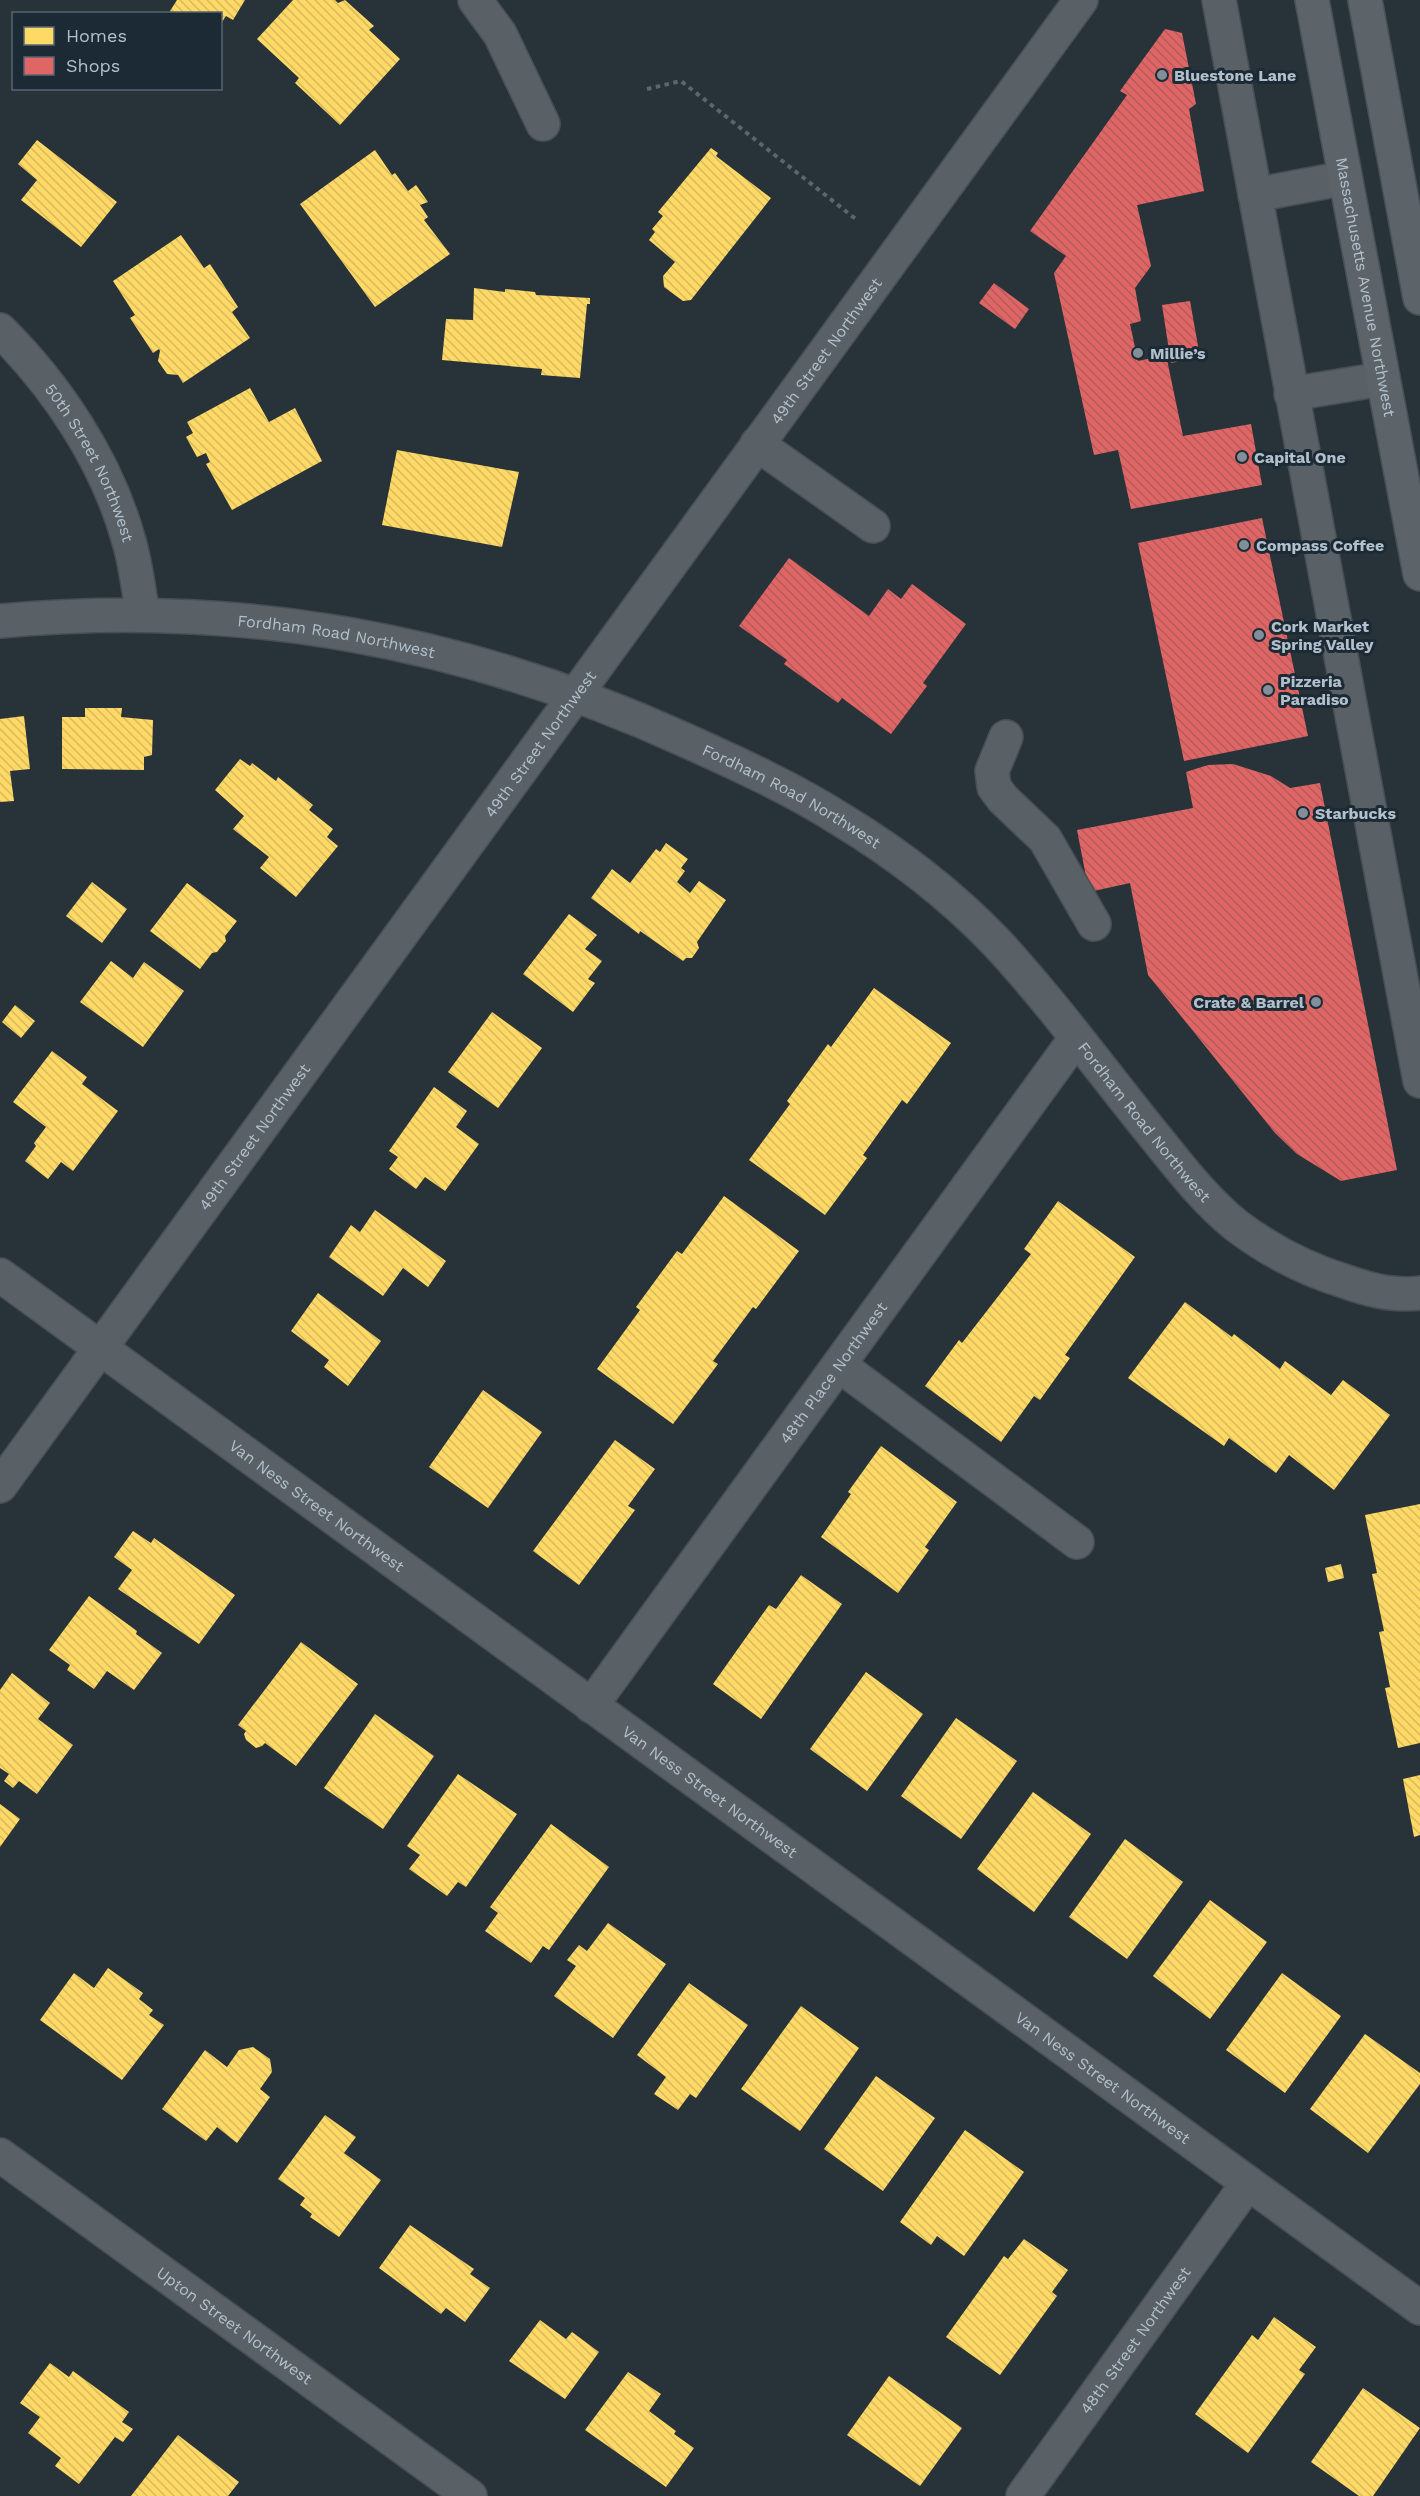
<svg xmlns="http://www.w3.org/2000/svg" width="1420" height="2496" font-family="'Work Sans',sans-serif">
<defs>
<pattern id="homes-back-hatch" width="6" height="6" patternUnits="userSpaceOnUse" patternTransform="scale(1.5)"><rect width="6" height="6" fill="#ffd966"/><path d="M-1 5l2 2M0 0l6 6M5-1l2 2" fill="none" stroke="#d7b95e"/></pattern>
<pattern id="shops-back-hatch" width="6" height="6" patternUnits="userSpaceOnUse" patternTransform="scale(1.5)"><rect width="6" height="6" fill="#e06666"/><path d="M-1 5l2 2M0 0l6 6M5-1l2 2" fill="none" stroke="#b55b5c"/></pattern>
</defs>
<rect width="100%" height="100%" fill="#283339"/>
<!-- homes -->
<g fill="url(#homes-back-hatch)">
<polygon points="177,0 245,0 233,20 226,16 220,25 220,14 175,14 170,11"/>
<polygon points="293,0 335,0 338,3 345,0 374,26 369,30 400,59 340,125 295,83 299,78 257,39"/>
<polygon points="37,140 117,202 81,247 21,200 37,180 18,164"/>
<polygon points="711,148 718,153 716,156 771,198 691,300 683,301 664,287 663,276 675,262 649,240 655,232 652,229 663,216 658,212"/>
<polygon points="375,150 392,175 395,173 408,191 416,185 428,202 420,205 428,217 424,220 450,254 375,307 300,204"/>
<polygon points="181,235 204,268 210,264 238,307 232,312 250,338 183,383 178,375 167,374 158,361 160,351 159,349 153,353 130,318 135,315 113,281"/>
<polygon points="474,288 505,292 505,289 535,292 536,295 590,298 590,304 587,304 580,378 541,375 542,369 442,360 446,319 473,320"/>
<polygon points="250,388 269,422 295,408 322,461 232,510 206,464 210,462 206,453 197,457 186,437 193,433 187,422"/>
<polygon points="397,450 519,472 502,547 382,525"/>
<polygon points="85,708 122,708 121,717 153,720 152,755 144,757 144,770 62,769 62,717 85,717"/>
<polygon points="24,716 30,769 10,771 14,801 0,802 0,719"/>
<polygon points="240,759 250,766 252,763 276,781 278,777 313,805 309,810 333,829 327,837 338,846 296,897 260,868 269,857 233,829 244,816 215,790"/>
<polygon points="666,843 688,859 681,868 685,871 677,882 690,893 699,881 726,900 697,942 699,948 692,958 686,958 683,961 640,931 639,934 591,898 612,869 630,883 656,849 660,852"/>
<polygon points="92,882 127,909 102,943 66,916"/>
<polygon points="187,883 237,921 225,936 226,941 217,952 212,953 200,969 150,931"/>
<polygon points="569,914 597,935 585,949 602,961 588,979 595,983 573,1012 523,974"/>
<polygon points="111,961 133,978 144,962 184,991 143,1047 80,1002"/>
<polygon points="874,988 951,1043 907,1104 902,1100 863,1155 867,1158 825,1215 749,1160 790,1104 787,1101 828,1044 831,1047"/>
<polygon points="15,1005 35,1021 21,1038 2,1022"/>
<polygon points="492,1012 542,1048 498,1108 448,1072"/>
<polygon points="52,1051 87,1077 82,1084 118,1111 73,1171 61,1162 48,1179 25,1161 36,1146 34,1143 46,1127 13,1102"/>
<polygon points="434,1087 467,1111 456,1127 479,1144 445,1191 425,1177 416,1189 389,1169 398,1157 389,1151"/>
<polygon points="724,1196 799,1251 756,1309 753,1307 713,1361 718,1364 673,1424 597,1369 640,1310 636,1307 677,1251 682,1254"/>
<polygon points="1058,1201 1135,1257 1065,1355 1070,1358 1040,1400 1034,1396 1001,1442 925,1386 959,1340 962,1343 1031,1254 1024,1249"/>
<polygon points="375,1210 446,1261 428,1287 403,1268 383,1296 329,1257 351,1225 360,1232"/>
<polygon points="318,1293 381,1341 348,1386 324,1367 329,1360 291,1331"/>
<polygon points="1185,1302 1232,1337 1234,1334 1280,1369 1285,1361 1331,1395 1343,1380 1390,1415 1334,1490 1289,1455 1276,1473 1229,1438 1224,1446 1128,1378"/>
<polygon points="483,1390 542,1432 488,1508 429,1467"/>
<polygon points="615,1440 655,1469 628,1506 635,1510 579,1585 533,1551"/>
<polygon points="881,1446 957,1502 925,1547 929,1550 898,1593 821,1537 851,1494 848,1492"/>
<polygon points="1420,1504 1420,1743 1398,1748 1385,1688 1390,1687 1379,1632 1384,1631 1372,1574 1377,1573 1365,1515"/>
<polygon points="133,1531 151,1543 154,1538 235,1595 199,1644 118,1589 132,1570 114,1557"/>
<polygon points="1341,1564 1344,1578 1328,1582 1325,1568"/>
<polygon points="801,1575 842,1604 761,1719 713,1684 769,1605 776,1609"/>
<polygon points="89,1596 137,1631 136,1634 162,1653 134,1690 107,1671 94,1689 67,1670 70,1665 49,1650"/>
<polygon points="301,1642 358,1684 296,1766 265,1743 262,1746 256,1748 246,1740 244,1734 246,1731 238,1725"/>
<polygon points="866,1672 923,1714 867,1791 810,1749"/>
<polygon points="12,1673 50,1703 38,1719 73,1745 37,1794 19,1781 13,1788 4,1781 9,1774 0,1768 0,1690"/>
<polygon points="375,1714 434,1756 383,1829 324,1788"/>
<polygon points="956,1718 1017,1761 961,1839 901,1796"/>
<polygon points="458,1774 517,1814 466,1887 458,1882 447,1896 409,1869 420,1855 407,1846"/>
<polygon points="1420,1775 1420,1835 1414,1837 1403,1779"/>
<polygon points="1033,1792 1091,1834 1034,1912 977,1869"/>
<polygon points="0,1804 20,1819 0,1847"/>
<polygon points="551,1824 609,1867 549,1950 543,1946 531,1963 485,1931 498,1913 490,1907"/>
<polygon points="1125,1839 1183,1882 1127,1959 1069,1917"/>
<polygon points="1210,1900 1267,1942 1210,2019 1153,1976"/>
<polygon points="608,1923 666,1964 613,2038 554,1996 576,1966 567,1960 579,1945 587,1951"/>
<polygon points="108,1968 143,1993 139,1999 153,2010 149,2015 164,2025 122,2080 40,2020 74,1973 94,1988"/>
<polygon points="1282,1973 1341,2016 1285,2093 1226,2050"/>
<polygon points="689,1983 748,2025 696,2098 690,2094 678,2110 654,2094 666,2077 637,2055"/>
<polygon points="801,2006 859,2048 800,2131 741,2089"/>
<polygon points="1365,2034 1420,2073 1420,2084 1368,2153 1310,2109"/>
<polygon points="253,2047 270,2059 272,2072 260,2089 270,2097 237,2143 217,2127 206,2141 162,2109 205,2050 227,2067 239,2050"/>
<polygon points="876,2076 935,2118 883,2191 824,2149"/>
<polygon points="325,2115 356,2137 344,2153 381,2180 339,2237 310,2217 312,2214 300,2205 305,2198 278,2179"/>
<polygon points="965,2130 1024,2172 964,2256 937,2236 931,2245 900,2222"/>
<polygon points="410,2225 474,2269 470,2274 490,2288 465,2322 446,2308 441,2314 379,2268"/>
<polygon points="1024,2239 1068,2270 1052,2292 1057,2296 1000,2375 946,2337 1004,2256 1008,2259"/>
<polygon points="1274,2317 1316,2347 1299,2370 1305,2374 1248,2453 1195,2414 1252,2335 1258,2340"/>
<polygon points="540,2320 566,2339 572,2332 599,2352 565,2399 509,2361"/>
<polygon points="50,2363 69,2377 73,2371 129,2412 122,2422 133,2429 123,2442 115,2437 79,2484 55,2466 61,2458 28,2433 40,2417 20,2403"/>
<polygon points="628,2372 661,2394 649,2411 676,2431 674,2434 694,2448 666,2487 585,2430"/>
<polygon points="889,2376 962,2428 920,2486 847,2435"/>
<polygon points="1363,2388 1420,2428 1373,2496 1359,2496 1311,2462"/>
<polygon points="178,2435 239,2482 228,2496 131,2496"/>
</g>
<!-- shops -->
<g fill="url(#shops-back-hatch)">
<polygon points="1165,29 1182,33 1196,104 1189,109 1204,191 1137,205 1151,266 1135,288 1141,321 1130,324 1138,361 1166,355 1183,436 1251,424 1262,485 1131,509 1118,450 1094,455 1054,273 1066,256 1030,231 1127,95 1120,91"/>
<polygon points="994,283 1029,309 1015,329 979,303"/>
<polygon points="1190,301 1200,357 1171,363 1162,305"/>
<polygon points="1262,518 1308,736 1184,761 1138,543"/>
<polygon points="789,558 869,616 888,589 901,599 912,584 966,624 923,683 927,686 891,734 842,698 838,703 784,664 787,660 739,626"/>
<polygon points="1233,764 1271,776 1290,788 1320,783 1397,1170 1341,1181 1297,1154 1275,1133 1148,975 1130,883 1089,892 1077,830 1193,808 1186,772 1208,765"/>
</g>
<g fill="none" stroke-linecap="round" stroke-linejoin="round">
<!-- minor casing -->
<g stroke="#474f54" stroke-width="36">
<g id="minor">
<polyline points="475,0 500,34 543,124"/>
<polyline points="1219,0 1420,1081"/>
<polyline points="1255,195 1345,178"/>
<path id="s1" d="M0 330C57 387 106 460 128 538 136 563 138 589 143 614"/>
<polyline points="1291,394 1382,379"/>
<polyline points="757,444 873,526"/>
<path id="s2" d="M0 621C242 599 465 640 685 740 738 764 791 788 840 819 896 853 950 894 996 942 1050 1000 1098 1066 1148 1128 1176 1162 1202 1198 1237 1226 1270 1251 1307 1270 1347 1282 1369 1290 1397 1296 1420 1293"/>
<polyline points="1006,737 992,771 994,787 1003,799 1045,839 1094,924"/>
<path id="s3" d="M0 1275 1420 2308"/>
<polyline points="839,1365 1077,1542"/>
<path id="s4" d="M0 1486 1081 0"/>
<path id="s5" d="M591 1706 1076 1038"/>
<path id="s6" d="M0 2155 470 2496"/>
<path id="s7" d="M1023 2496 1248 2183"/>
</g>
</g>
<!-- major casing -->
<g stroke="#465056" stroke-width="36">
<g id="major">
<path id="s8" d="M1312 0 1420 574"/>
<polyline points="1365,0 1420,298"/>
</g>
</g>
<!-- path -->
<polyline stroke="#5c656a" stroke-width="4" stroke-dasharray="4.5 4.5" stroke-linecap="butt" points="647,89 681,81 857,220"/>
<!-- minor -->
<use href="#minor" stroke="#596167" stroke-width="33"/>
<!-- major -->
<use href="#major" stroke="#5c6369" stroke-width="33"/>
</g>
<!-- markers -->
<g fill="#828f98" stroke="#1b2a35" stroke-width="2">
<circle cx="1162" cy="75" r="6"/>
<circle cx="1138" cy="353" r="6"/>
<circle cx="1242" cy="457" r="6"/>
<circle cx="1244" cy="545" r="6"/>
<circle cx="1259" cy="635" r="6"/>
<circle cx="1268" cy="690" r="6"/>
<circle cx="1303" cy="813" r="6"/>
<circle cx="1316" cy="1002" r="6"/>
</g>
<g text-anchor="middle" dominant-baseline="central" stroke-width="6" stroke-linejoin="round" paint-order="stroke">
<!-- poi labels -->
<g font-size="16" font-weight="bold" fill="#b2c0cb" stroke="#1b2a35" text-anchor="start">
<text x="1174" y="75">Bluestone Lane</text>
<text x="1150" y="353">Millie’s</text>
<text x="1254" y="457">Capital One</text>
<text x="1256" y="545">Compass Coffee</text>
<text x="1271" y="626">Cork Market<tspan x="1271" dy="18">Spring Valley</tspan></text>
<text x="1280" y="681">Pizzeria<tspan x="1280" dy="18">Paradiso</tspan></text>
<text x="1315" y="813">Starbucks</text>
<text x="1304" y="1002" text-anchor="end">Crate &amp; Barrel</text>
</g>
<!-- street labels -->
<g font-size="16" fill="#b2c0cb" stroke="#1b2a35">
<text stroke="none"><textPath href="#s8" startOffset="292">Massachusetts Avenue Northwest</textPath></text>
<text stroke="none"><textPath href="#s4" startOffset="1404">49th Street Northwest</textPath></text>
<text stroke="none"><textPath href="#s1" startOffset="162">50th Street Northwest</textPath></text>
<text stroke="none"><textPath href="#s2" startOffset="338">Fordham Road Northwest</textPath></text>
<text stroke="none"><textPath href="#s4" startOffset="918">49th Street Northwest</textPath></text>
<text stroke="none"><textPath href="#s2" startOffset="824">Fordham Road Northwest</textPath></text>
<text stroke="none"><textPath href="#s2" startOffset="1310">Fordham Road Northwest</textPath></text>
<text stroke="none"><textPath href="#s4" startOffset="432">49th Street Northwest</textPath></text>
<text stroke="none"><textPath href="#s5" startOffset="412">48th Place Northwest</textPath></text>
<text stroke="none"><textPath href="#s3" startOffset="392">Van Ness Street Northwest</textPath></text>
<text stroke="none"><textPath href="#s3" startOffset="878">Van Ness Street Northwest</textPath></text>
<text stroke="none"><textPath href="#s3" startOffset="1364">Van Ness Street Northwest</textPath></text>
<text stroke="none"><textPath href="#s6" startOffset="290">Upton Street Northwest</textPath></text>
<text stroke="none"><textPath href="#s7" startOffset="192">48th Street Northwest</textPath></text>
</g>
</g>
<!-- legend -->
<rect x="12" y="12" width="210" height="78" fill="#1b2a35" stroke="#576671" stroke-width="1.5"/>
<rect x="24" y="27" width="30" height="18" fill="#ffd966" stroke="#576671" stroke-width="1.5"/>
<text x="66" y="42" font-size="18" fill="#b2c0cb">Homes</text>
<rect x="24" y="57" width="30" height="18" fill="#e06666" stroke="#576671" stroke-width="1.5"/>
<text x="66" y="72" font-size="18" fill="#b2c0cb">Shops</text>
</svg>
